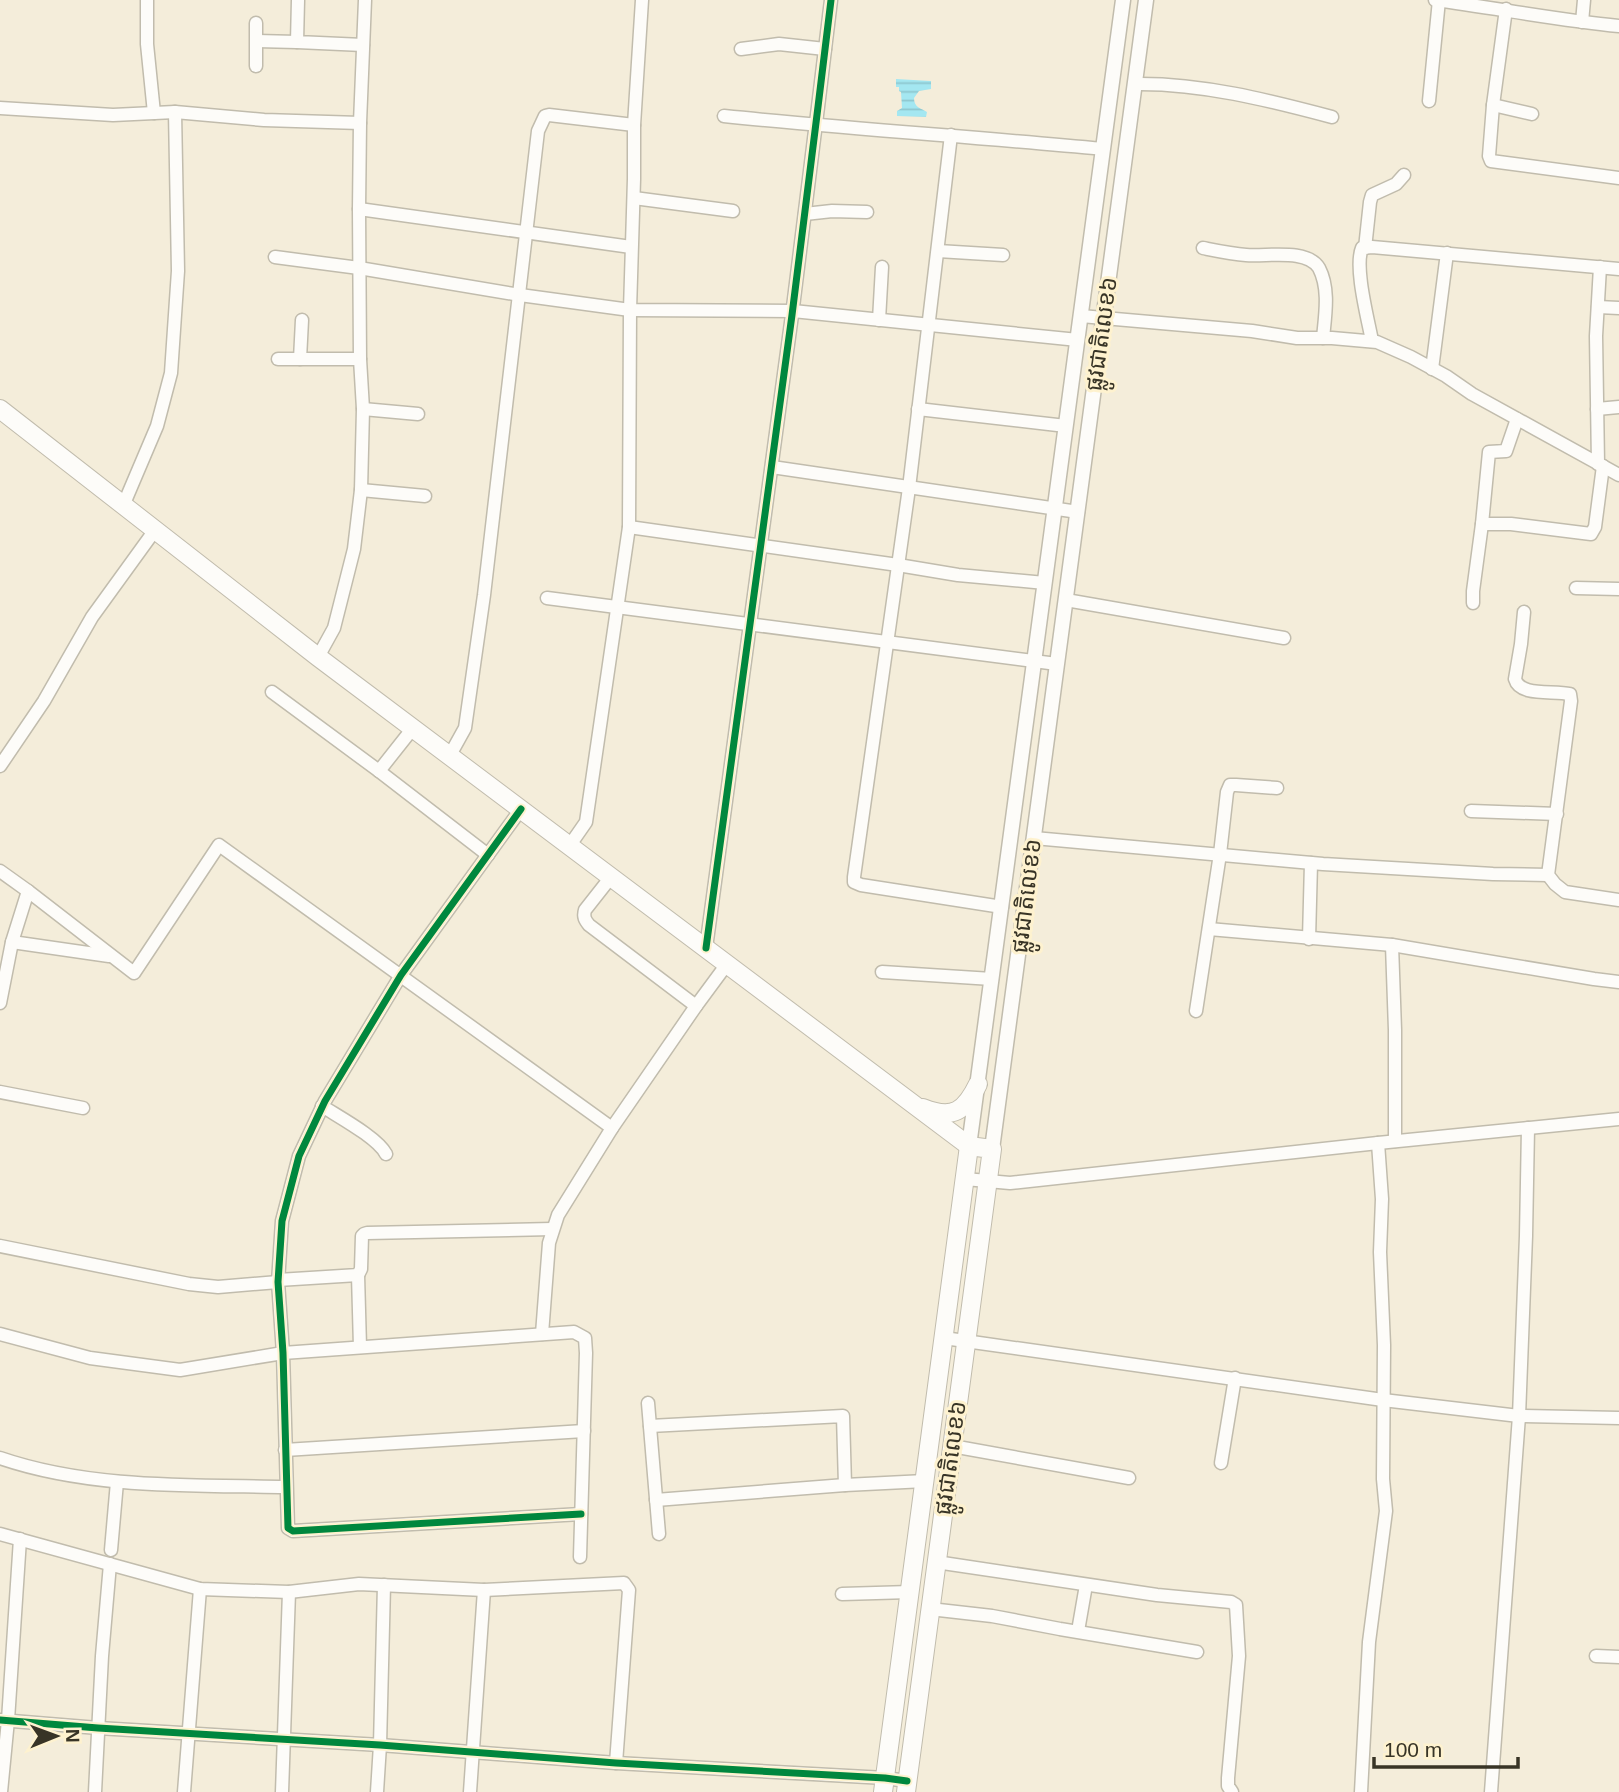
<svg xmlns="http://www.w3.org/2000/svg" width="1619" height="1792" font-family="Helvetica,'Noto Sans Khmer',sans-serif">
<defs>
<pattern id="water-rules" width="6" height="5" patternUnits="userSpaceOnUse" patternTransform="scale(1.75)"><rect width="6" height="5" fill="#a4e7f1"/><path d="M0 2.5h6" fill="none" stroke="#8ec7ce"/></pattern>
</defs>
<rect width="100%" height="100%" fill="#f4edda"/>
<!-- water -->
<path fill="url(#water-rules)" d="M896 79 931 81V89L919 91 914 98C914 108 921 108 927 112L926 117 897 116V111L902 108 901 92 899 91V87H896Z"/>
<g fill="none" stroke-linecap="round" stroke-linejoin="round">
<!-- minor casing -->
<g stroke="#c1bcad" stroke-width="15">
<g id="minor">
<polyline points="147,0 147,44 154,113"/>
<polyline points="298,0 297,42 363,45"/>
<path d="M1435 0C1496 8 1557 20 1619 26"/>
<polyline points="1506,9 1493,105 1489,156 1491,161 1619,178"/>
<polyline points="1582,22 1584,0"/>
<polyline points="257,41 297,42"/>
<polyline points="741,49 779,44 825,49"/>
<polyline points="256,66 256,23"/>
<path d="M1135 84C1201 83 1268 100 1332 117"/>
<polyline points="1429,101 1439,0"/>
<polyline points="1493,105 1532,114"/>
<polyline points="0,108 113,115 175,112 264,120 360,123"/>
<path d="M724 116C850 129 977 137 1103 149"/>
<polyline points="951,135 909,488 854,877 854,882 861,885 1002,907"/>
<polyline points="634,198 733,211"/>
<polyline points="359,209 631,247"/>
<polyline points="805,214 832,211 867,212"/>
<path d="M1203 248C1218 251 1232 254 1246 255 1266 257 1307 248 1319 268 1330 289 1325 316 1323 338"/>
<polyline points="1365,248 1370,202 1372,195 1396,184 1404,175"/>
<polyline points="938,251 1003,255"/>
<polyline points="275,257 359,268 520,295 630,310 793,311 1078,340"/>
<polyline points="1598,307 1619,308"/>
<polyline points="1081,316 1252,331 1297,338 1332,338 1377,342 1411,357 1446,376 1472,394 1619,475"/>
<polyline points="302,320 300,359 360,359"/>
<polyline points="879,320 882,267"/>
<path d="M1372 341C1368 319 1354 267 1362 248L1372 247 1619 269"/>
<polyline points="278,359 300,359"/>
<polyline points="1432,369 1447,253"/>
<polyline points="363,409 418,414"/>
<polyline points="918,409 1066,426"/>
<polyline points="1597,409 1619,407"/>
<polyline points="1598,464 1596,336 1600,267"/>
<polyline points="772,467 1078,512"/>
<polyline points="361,490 425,496"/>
<polyline points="123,506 157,426 171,373 178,271 175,112"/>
<polyline points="1482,524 1489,452 1506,451 1517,419"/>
<polyline points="629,527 898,565 958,575 1045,583"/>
<polyline points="1576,588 1619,589"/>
<polyline points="547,598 1057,664"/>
<polyline points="1066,600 1284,638"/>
<polyline points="1473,603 1473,591 1482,524 1511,524 1591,534 1595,527 1603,466"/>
<path d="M1524 612 1521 644 1515 679C1520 697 1553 690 1570 694L1571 701 1548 875 1555 884 1565 892 1619 900"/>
<polyline points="318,657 334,628 354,549 361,490 363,409 360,359 359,209 360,123 365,0"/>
<polyline points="272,692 379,771 488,855"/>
<polyline points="450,755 465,728 484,595 538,131 545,116 549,115 634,125"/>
<polyline points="0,766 44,701 92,617 155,530"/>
<polyline points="379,771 413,728"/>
<polyline points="521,809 401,975 325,1101 299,1156 282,1221 278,1282 283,1353 288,1528 293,1531 581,1514"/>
<polyline points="1471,811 1557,814"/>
<polyline points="1034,838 1323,864 1493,874 1548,875"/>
<polyline points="570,845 586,822 629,527 630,310 634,179 634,125 642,0"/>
<polyline points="0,871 28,891 134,973 219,845 612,1128"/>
<path d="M611 877 585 910C583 917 585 920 589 925L696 1006"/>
<polyline points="1209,929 1392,945 1594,979 1619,982"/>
<polyline points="1309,939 1311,863"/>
<polyline points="12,942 109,956"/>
<polyline points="1392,945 1395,1030 1395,1141"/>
<path d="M706 948C734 737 764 526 792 315 806 210 818 105 831 0"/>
<polyline points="882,972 992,979"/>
<polyline points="0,1003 12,942 28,891"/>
<polyline points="1196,1011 1220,854 1227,792 1230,785 1236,785 1277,788"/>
<polyline points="0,1092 83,1108"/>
<path d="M322 1106C339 1117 378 1138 386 1154"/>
<polyline points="965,1179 1010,1183 1378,1143 1619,1119"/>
<polyline points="0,1246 189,1284 218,1287 278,1282"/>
<polyline points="358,1275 360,1347"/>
<polyline points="278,1280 358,1275 361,1269 362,1236 364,1234 367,1233 552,1229"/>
<polyline points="0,1334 90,1358 180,1370 283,1353 574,1332 585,1338 586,1353 580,1557"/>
<polyline points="542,1334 549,1243 558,1215 612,1128 696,1006 727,964"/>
<polyline points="944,1338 1383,1400 1519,1416 1619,1418"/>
<polyline points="648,1403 659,1534"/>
<polyline points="650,1426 843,1416 845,1485"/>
<polyline points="952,1446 1129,1478"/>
<polyline points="285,1450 584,1431"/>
<path d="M0 1458C90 1489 193 1485 286 1487"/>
<polyline points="1221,1463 1235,1378"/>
<polyline points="656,1500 845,1485 925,1481"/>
<polyline points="0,1534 200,1589 289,1592 359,1584 484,1590 624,1583 629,1590 616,1763"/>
<polyline points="111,1550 117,1482"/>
<polyline points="936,1562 1157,1595 1231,1602 1236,1605 1239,1656 1228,1778 1228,1786 1232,1792"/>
<polyline points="842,1594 910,1592"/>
<polyline points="930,1609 992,1616 1060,1629 1197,1652"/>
<polyline points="1078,1631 1086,1585"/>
<polyline points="1596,1656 1619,1657"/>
<polyline points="0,1720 98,1728 380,1745 616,1763 885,1778 907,1781"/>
<polyline points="1,1792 8,1720 20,1539"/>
<polyline points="95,1792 102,1656 110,1564"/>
<polyline points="184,1792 200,1589"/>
<polyline points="282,1792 289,1592"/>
<polyline points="377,1792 380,1745 384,1585"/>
<polyline points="470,1792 484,1590"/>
<polyline points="1361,1792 1369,1642 1386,1511 1383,1479 1384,1345 1380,1252 1382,1199 1378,1143"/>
<polyline points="1491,1792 1519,1416 1526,1236 1528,1128"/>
</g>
</g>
<!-- major casing -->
<g stroke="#c1bcad" stroke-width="17">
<g id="major">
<polyline points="969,1146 1123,0"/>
<polyline points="992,1149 1146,0"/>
</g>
</g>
<!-- highway casing -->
<g stroke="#c1bcad" stroke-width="20">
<g id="highway">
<polyline points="0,409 318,657 969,1146 992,1149 906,1792"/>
<path d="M923 1108C953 1120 965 1111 978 1084"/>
<polyline points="883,1792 969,1146"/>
</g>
</g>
<!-- minor -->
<use href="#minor" stroke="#fdfcf9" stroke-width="12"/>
<!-- major -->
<use href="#major" stroke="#fdfcf9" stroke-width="14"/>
<!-- highway -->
<use href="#highway" stroke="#fdfcf9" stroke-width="18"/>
<!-- cycleway casing -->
<g stroke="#fef2cf" stroke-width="11">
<g id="cycleway">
<polyline points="521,809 401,975 325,1101 299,1156 282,1221 278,1282 283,1353 288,1528 293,1531 581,1514"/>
<path d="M706 948C734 737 764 526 792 315 806 210 818 105 831 0"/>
<polyline points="0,1720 98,1728 380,1745 616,1763 885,1778 907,1781"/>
</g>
</g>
<!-- cycleway -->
<use href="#cycleway" stroke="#00873e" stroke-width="7"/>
</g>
<g text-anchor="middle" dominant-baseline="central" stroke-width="6" stroke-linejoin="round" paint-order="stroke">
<!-- street labels -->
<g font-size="23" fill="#383426" stroke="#fef2cf">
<text transform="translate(1101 334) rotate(-82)">ផ្លូវជាតិលេខ៦</text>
<text transform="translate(1026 896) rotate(-83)">ផ្លូវជាតិលេខ៦</text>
<text transform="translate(950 1458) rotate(-82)">ផ្លូវជាតិលេខ៦</text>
</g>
</g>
<!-- north arrow -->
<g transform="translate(56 1736) rotate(89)" stroke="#fef2cf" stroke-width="5" paint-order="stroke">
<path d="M0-5L12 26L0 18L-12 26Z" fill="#383426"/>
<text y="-10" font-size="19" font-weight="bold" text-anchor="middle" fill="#383426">N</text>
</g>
<!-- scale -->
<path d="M1374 1757v10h144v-10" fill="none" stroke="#383426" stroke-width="3.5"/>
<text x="1384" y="1757" font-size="21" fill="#383426" stroke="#fef2cf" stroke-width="5" paint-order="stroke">100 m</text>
</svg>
